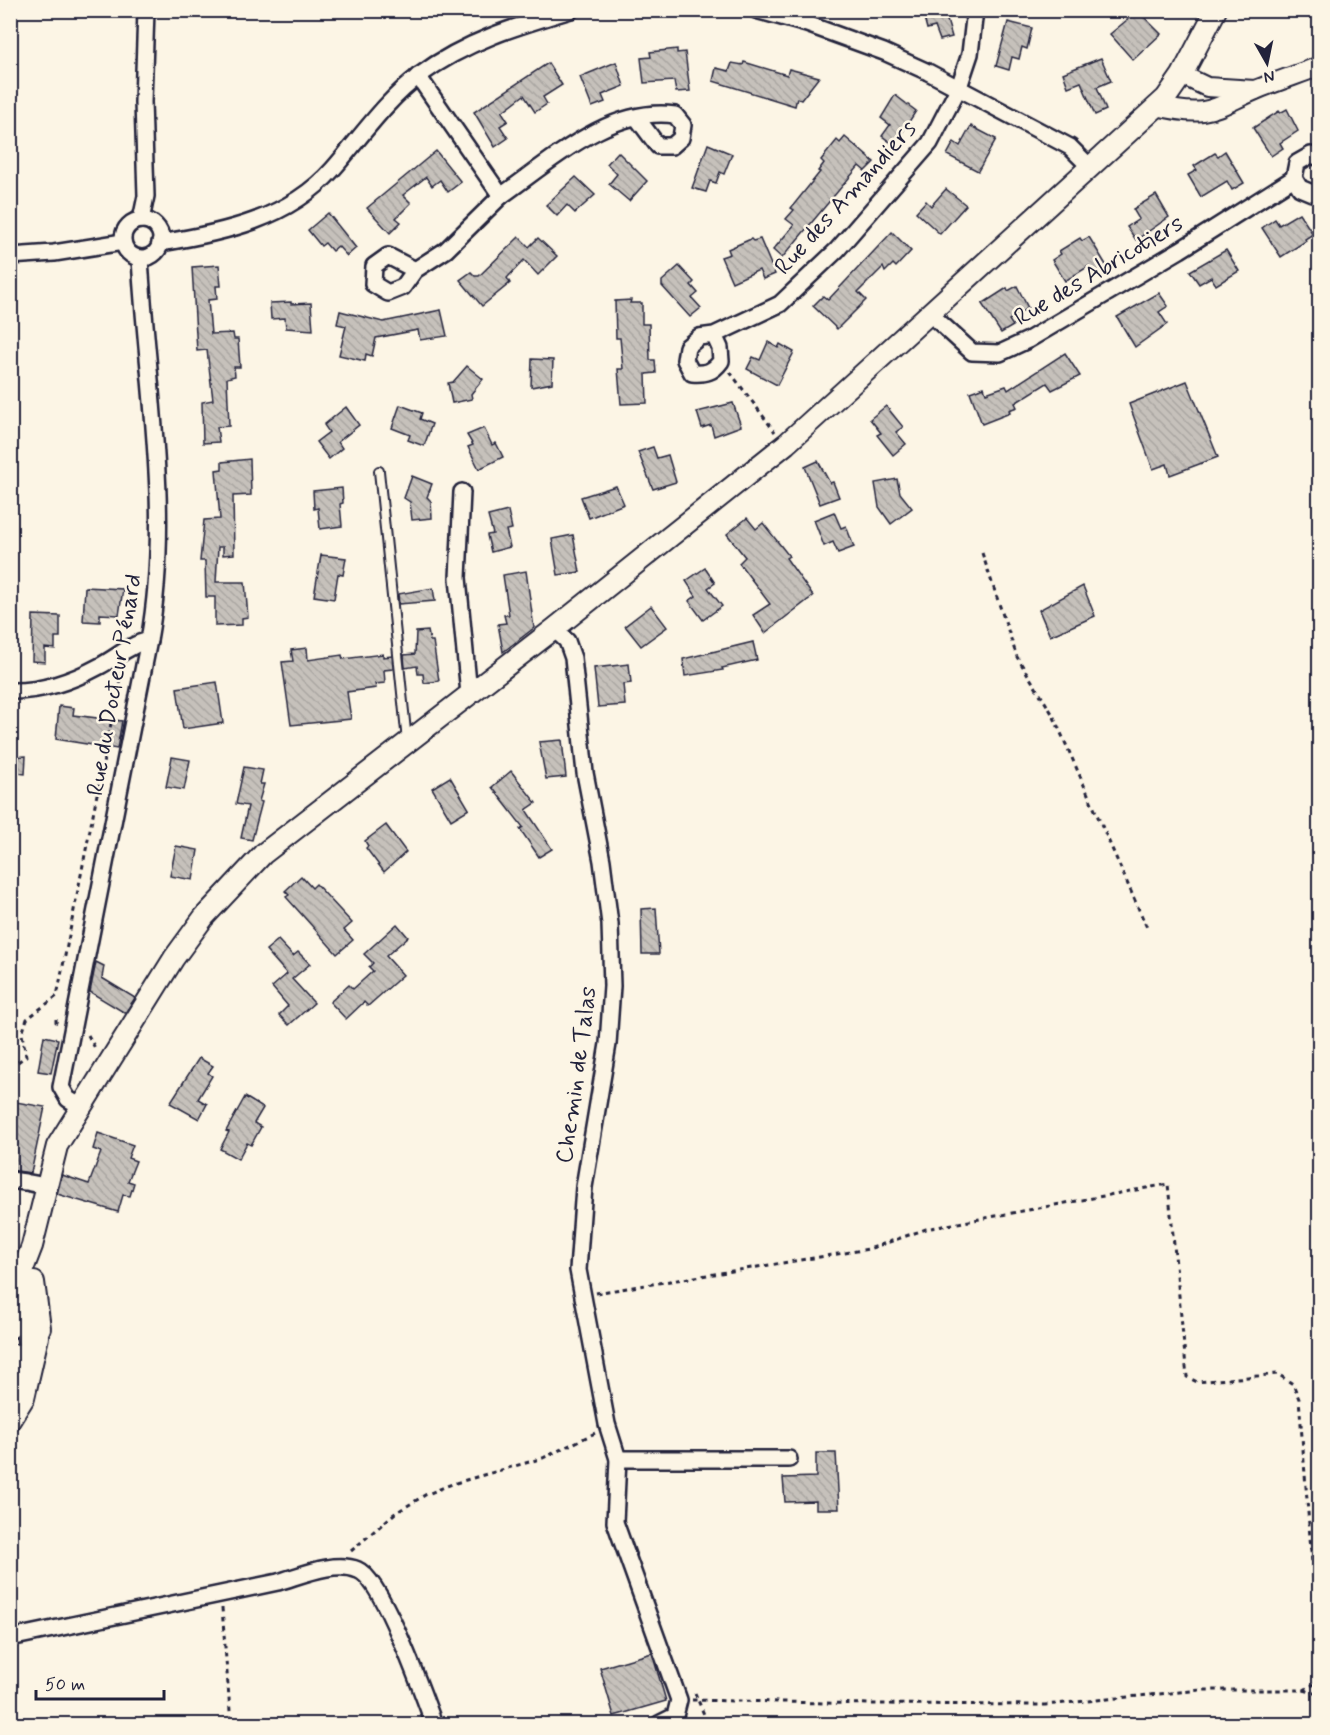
<svg xmlns="http://www.w3.org/2000/svg" width="1330" height="1735" font-family="Mynerve,sans-serif">
<defs>
<pattern id="building-back-hatch" width="6" height="6" patternUnits="userSpaceOnUse" patternTransform="scale(1.5)"><rect width="6" height="6" fill="#c6c1bb"/><path d="M-1 5l2 2M0 0l6 6M5-1l2 2" fill="none" stroke="#aaa6a2"/></pattern>
</defs>
<rect width="100%" height="100%" fill="#fcf5e5"/>
<filter id="ink" filterUnits="userSpaceOnUse"><feTurbulence type="fractalNoise" baseFrequency=".0167" numOctaves="2"/><feDisplacementMap in="SourceGraphic" scale="12" xChannelSelector="R" yChannelSelector="G"/><feConvolveMatrix kernelMatrix="1 2 1 2 8 2 1 2 1" color-interpolation-filters="sRGB"/></filter>
<g filter="url(#ink)">
<!-- building -->
<g fill="url(#building-back-hatch)" stroke="#22223b" stroke-width="1.5">
<polygon points="922,10 944,10 952,37 940,40 935,27 927,29"/>
<polygon points="1138,11 1161,34 1133,60 1110,34"/>
<polygon points="1008,22 1032,28 1027,49 1022,47 1019,59 1012,57 1009,70 996,66"/>
<polygon points="677,49 677,53 685,52 690,91 676,92 674,81 644,83 641,58 651,57 650,52"/>
<polygon points="1101,58 1111,81 1097,87 1106,110 1095,115 1081,82 1068,87 1063,73"/>
<polygon points="616,62 624,86 602,95 605,102 592,107 580,77"/>
<polygon points="744,62 787,75 789,69 819,77 801,100 797,98 795,106 713,81 716,68 729,71 732,63 743,65"/>
<polygon points="548,63 562,85 543,97 547,104 535,112 524,95 502,112 508,121 500,126 508,138 495,147 474,112"/>
<polygon points="895,95 916,111 894,145 882,136 890,125 881,118"/>
<polygon points="1287,109 1298,131 1280,143 1283,148 1271,156 1253,128 1279,111 1280,113"/>
<polygon points="971,126 996,139 978,171 947,155 954,142 960,146"/>
<polygon points="845,137 874,162 865,171 859,166 782,258 773,250 794,225 786,219 794,210 791,208 820,172 818,171 824,163 821,160 837,140 840,143"/>
<polygon points="708,144 732,154 724,174 720,172 716,183 710,181 706,192 692,188"/>
<polygon points="436,151 461,182 448,192 440,180 432,186 426,177 403,195 411,203 396,218 401,222 390,233 367,208"/>
<polygon points="1225,151 1244,183 1232,190 1227,181 1201,197 1188,175 1197,170 1194,166 1215,153 1218,156"/>
<polygon points="618,152 647,181 629,201 609,184 617,174 607,164"/>
<polygon points="576,177 595,195 575,213 567,205 557,216 546,205"/>
<polygon points="946,189 966,205 940,234 916,212 926,201 931,206"/>
<polygon points="1156,195 1169,217 1136,240 1127,227 1139,219 1133,209"/>
<polygon points="328,213 356,248 347,256 338,246 332,251 325,243 321,246 308,230"/>
<polygon points="1299,213 1313,234 1305,239 1306,241 1281,257 1262,228 1275,219 1279,225"/>
<polygon points="892,232 911,251 896,267 893,264 885,272 883,267 858,292 866,300 837,329 813,306 823,296 828,300"/>
<polygon points="519,237 529,247 538,238 557,256 538,275 524,260 507,278 510,283 482,306 460,280 471,272 475,276 479,276"/>
<polygon points="1089,237 1108,268 1096,276 1089,266 1065,281 1052,260 1061,254 1059,251 1080,238 1082,241"/>
<polygon points="751,239 753,241 760,239 775,274 763,279 759,270 732,282 721,257 730,254 728,249"/>
<polygon points="1226,250 1239,271 1216,285 1211,277 1199,284 1190,271"/>
<polygon points="219,265 221,286 216,286 217,299 208,300 211,334 233,333 234,339 238,339 240,367 234,367 235,376 227,378 229,426 217,427 219,442 203,443 202,402 213,400 207,350 197,351 192,267"/>
<polygon points="679,266 694,282 691,285 698,293 692,298 701,308 690,317 662,286 662,281"/>
<polygon points="1017,286 1028,308 1009,320 1013,326 1001,333 982,304 1007,288 1008,291"/>
<polygon points="1159,293 1168,306 1159,312 1167,324 1135,347 1117,317"/>
<polygon points="631,300 630,303 642,303 642,324 649,324 650,360 655,360 656,373 646,374 647,403 621,404 618,369 623,369 620,338 616,338 615,301"/>
<polygon points="291,302 291,304 311,303 313,330 286,328 285,318 271,319 270,303"/>
<polygon points="441,310 447,336 420,340 418,330 376,338 372,356 366,354 365,361 339,355 346,326 337,324 340,311 383,322"/>
<polygon points="768,342 778,348 780,344 794,352 777,385 747,369 753,357 760,360"/>
<polygon points="1065,353 1080,376 1052,390 1047,383 1015,403 1017,407 1009,410 1010,413 982,424 970,392 984,387 986,393 1006,386 1008,390"/>
<polygon points="532,359 553,360 552,383 531,387"/>
<polygon points="467,366 483,379 471,394 472,399 452,403 448,383 453,382"/>
<polygon points="1187,381 1218,457 1170,475 1167,464 1153,469 1129,404"/>
<polygon points="733,403 741,426 714,436 711,425 702,428 697,412"/>
<polygon points="400,405 422,413 420,419 432,424 424,446 408,440 410,435 392,428"/>
<polygon points="886,406 903,427 896,432 906,444 893,455 877,435 881,433 870,419"/>
<polygon points="346,407 359,425 338,442 342,448 329,459 316,442 329,432 324,425"/>
<polygon points="484,428 492,445 496,443 503,457 479,469 468,447 473,445 467,435"/>
<polygon points="653,447 657,458 668,455 676,482 653,489 638,452"/>
<polygon points="250,459 251,495 233,496 234,554 223,555 223,547 218,547 216,582 245,582 248,617 242,618 242,625 215,626 215,597 206,597 205,561 200,561 204,520 220,519 216,470 222,469 222,462"/>
<polygon points="818,461 830,483 833,482 839,497 820,504 805,467"/>
<polygon points="412,476 432,484 427,497 431,501 432,518 412,520 410,502 404,498"/>
<polygon points="897,479 900,493 912,508 891,524 879,507 875,483"/>
<polygon points="616,486 624,504 589,518 581,497"/>
<polygon points="342,488 343,503 340,504 342,526 320,529 318,508 314,509 313,491"/>
<polygon points="508,511 512,529 506,530 510,547 491,552 487,535 493,534 488,516"/>
<polygon points="834,512 841,528 846,526 854,547 838,553 833,542 824,546 814,520"/>
<polygon points="747,518 756,529 763,523 789,556 786,558 813,596 765,633 753,615 770,604 739,563 745,557 727,534"/>
<polygon points="573,535 580,572 558,575 552,539"/>
<polygon points="321,555 346,558 343,575 338,574 334,599 314,596"/>
<polygon points="705,568 715,583 708,588 722,606 703,620 689,601 696,596 686,581"/>
<polygon points="526,571 534,628 503,652 498,624 506,623 504,615 509,615 503,575"/>
<polygon points="1083,586 1095,616 1050,636 1039,610"/>
<polygon points="85,587 123,589 119,615 100,614 100,622 83,621"/>
<polygon points="433,588 435,601 399,604 398,594"/>
<polygon points="651,606 667,627 641,646 625,626"/>
<polygon points="33,615 60,616 60,637 55,637 55,649 45,648 45,662 32,661"/>
<polygon points="428,631 430,641 433,641 439,681 424,683 423,674 418,674 417,666 405,668 404,655 415,654 416,632"/>
<polygon points="753,642 757,660 722,668 723,670 685,676 683,659"/>
<polygon points="307,648 308,660 342,655 343,659 383,654 383,657 392,656 393,669 384,670 385,683 375,684 376,688 347,692 351,719 291,725 282,662 293,661 291,650"/>
<polygon points="629,664 631,683 623,684 625,705 598,707 594,668"/>
<polygon points="217,682 223,723 183,729 177,688"/>
<polygon points="59,706 74,708 73,715 122,721 117,749 56,739"/>
<polygon points="562,740 566,777 546,779 539,742"/>
<polygon points="26,756 25,774 10,772 10,757"/>
<polygon points="172,757 190,760 184,790 166,787"/>
<polygon points="244,767 263,770 260,784 264,784 259,801 262,802 252,840 241,838 248,806 236,804"/>
<polygon points="511,771 536,803 526,810 552,849 539,857 520,829 523,827 492,787"/>
<polygon points="450,777 469,809 451,820 432,788"/>
<polygon points="386,825 406,852 384,872 366,848 368,846 365,841"/>
<polygon points="176,846 198,850 193,880 170,876"/>
<polygon points="301,876 312,888 316,884 352,923 344,930 353,940 337,954 286,897 289,895 285,891"/>
<polygon points="656,908 659,954 642,954 641,909"/>
<polygon points="397,924 408,937 386,956 403,975 368,1006 364,1002 346,1019 330,1002 349,985 353,989 373,971 369,967 373,963 364,954"/>
<polygon points="278,940 293,956 298,952 310,964 292,979 314,1003 289,1025 279,1015 288,1006 272,987 287,974 266,950"/>
<polygon points="96,962 104,966 102,978 135,998 125,1013 90,992"/>
<polygon points="44,1036 58,1039 51,1073 38,1071"/>
<polygon points="199,1058 213,1066 208,1073 212,1076 198,1099 207,1104 199,1119 170,1103"/>
<polygon points="245,1097 263,1108 254,1123 261,1127 251,1145 247,1143 238,1159 220,1149 229,1132 226,1131"/>
<polygon points="10,1101 45,1107 31,1173 10,1170"/>
<polygon points="98,1133 133,1145 128,1158 136,1161 128,1181 134,1183 130,1196 123,1195 118,1212 57,1194 62,1175 89,1184 101,1152 93,1149"/>
<polygon points="816,1453 836,1453 839,1509 816,1509 816,1501 785,1502 783,1478 816,1477"/>
<polygon points="652,1653 666,1701 614,1716 600,1668"/>
</g>
<g fill="none" stroke-linecap="round" stroke-linejoin="round">
<!-- service casing -->
<g stroke="#22223b" stroke-width="12">
<polyline id="service" points="379,471 407,741"/>
</g>
<!-- minor casing -->
<g stroke="#22223b" stroke-width="20">
<g id="minor">
<polyline points="756,10 807,24 884,52 928,72 1070,147 1090,167"/>
<path d="M418 76 501 196C551 161 610 106 675 115L683 125 681 138 672 146H658L637 118"/>
<polyline points="1320,158 1311,155 1297,163 1294,178 1300,188 1312,193 1320,190"/>
<polyline points="141,220 146,196 143,102 146,10"/>
<circle cx="142" cy="239" r="19"/>
<path d="M160 243C223 233 289 219 333 169 361 137 386 100 420 75 466 41 517 26 571 10"/>
<polyline points="10,256 54,253 123,242"/>
<polyline points="415,270 388,256 374,266 373,284 388,293 403,287 415,270 446,250 501,196"/>
<polyline points="926,314 937,320 972,352 1000,353 1028,340 1180,250 1294,178"/>
<path d="M714 335 720 348 721 361C713 372 706 374 692 373L685 360 687 347 699 337 714 335 780 304 837 250 930 143 959 87 970 54 975 10"/>
<polyline points="462,492 458,578 469,694"/>
<polyline points="554,629 567,641 573,658 585,773 602,861 610,924 612,986 608,1044 584,1187 578,1270 607,1424 618,1459 615,1522 679,1700 675,1716 659,1724"/>
<path d="M10 691C41 692 74 680 100 666 117 657 131 644 149 640"/>
<path d="M82 1107 68 1099 61 1087 149 640C172 513 147 385 140 258"/>
<polyline points="10,1180 25,1182"/>
<polyline points="30,1183 46,1186"/>
<polyline points="618,1459 789,1459"/>
<path d="M10 1638 278 1582C300 1576 334 1560 358 1570 382 1579 424 1697 434 1724"/>
</g>
</g>
<!-- tertiary casing -->
<g stroke="#22223b" stroke-width="22">
<g id="tertiary">
<polyline points="1182,75 1207,87 1255,90"/>
<path d="M1157 106C1210 119 1213 108 1258 89 1278 81 1299 74 1320 66"/>
<polyline points="10,1390 14,1372 28,1353 24,1307"/>
<polyline points="10,1422 25,1398 39,1337"/>
</g>
</g>
<!-- secondary casing -->
<g stroke="#22223b" stroke-width="24">
<g id="secondary">
<polyline points="10,1328 24,1307 22,1272 32,1246 57,1146 174,958 204,917 263,854 554,629 786,444 1166,98 1182,75 1216,10"/>
<polyline points="10,1356 28,1353 40,1328 34,1282"/>
</g>
</g>
<!-- path -->
<g stroke="#22223b" stroke-width="3" stroke-dasharray="4.5 4.5" stroke-linecap="butt">
<polyline points="730,372 775,432"/>
<polyline points="982,553 1017,657 1053,715 1148,930"/>
<polyline points="56,1019 56,1022 58,1023"/>
<polyline points="88,1035 96,1050"/>
<polyline points="10,1064 14,1065 26,1056 22,1034 27,1019 57,996 121,673"/>
<polyline points="596,1293 869,1249 926,1229 1168,1184 1187,1377 1197,1382 1278,1374 1293,1384 1299,1399 1320,1663"/>
<polyline points="351,1551 394,1514 425,1495 452,1484 543,1458 595,1433"/>
<polyline points="222,1608 231,1724"/>
<polyline points="1304,1690 1320,1695"/>
<polyline points="695,1693 708,1724"/>
<polyline points="692,1700 870,1704 1045,1705 1201,1690 1304,1690 1316,1683 1320,1673"/>
</g>
<!-- service -->
<use href="#service" stroke="#fcf5e5" stroke-width="8"/>
<!-- minor -->
<use href="#minor" stroke="#fcf5e5" stroke-width="15"/>
<!-- tertiary -->
<use href="#tertiary" stroke="#fcf5e5" stroke-width="18"/>
<!-- secondary -->
<use href="#secondary" stroke="#fcf5e5" stroke-width="20"/>
</g>
</g>
<g text-anchor="middle" dominant-baseline="central" stroke-width="5" stroke-linejoin="round" paint-order="stroke">
<!-- street labels -->
<g font-size="24" fill="#22223b" stroke="#fcf5e5">
<text transform="translate(846 198) rotate(-48)">Rue des Amandiers</text>
<text transform="translate(1099 271) rotate(-31)">Rue des Abricotiers</text>
<text transform="translate(115 685) rotate(-80)">Rue du Docteur Pénard</text>
<text transform="translate(577 1075) rotate(-82)">Chemin de Talas</text>
</g>
</g>
<!-- margin -->
<rect width="1330" height="1735" fill="none" stroke="#fcf5e5" stroke-width="36"/>
<rect x="18" y="18" width="1294" height="1699" fill="none" stroke="#22223b" stroke-width="2" filter="url(#ink)"/>
<!-- north arrow -->
<g transform="translate(1267 63) rotate(171)" stroke="#fcf5e5" stroke-width="4.5" paint-order="stroke">
<path d="M0-4.5L10 22L0 15L-10 22Z" fill="#22223b"/>
<text y="-9" font-size="16" font-weight="bold" text-anchor="middle" fill="#22223b">N</text>
</g>
<!-- scale -->
<path d="M36 1690v9h128v-9" fill="none" stroke="#22223b" stroke-width="3"/>
<text x="45" y="1690" font-size="18" fill="#22223b" stroke="#fcf5e5" stroke-width="4.5" paint-order="stroke">50 m</text>
</svg>
